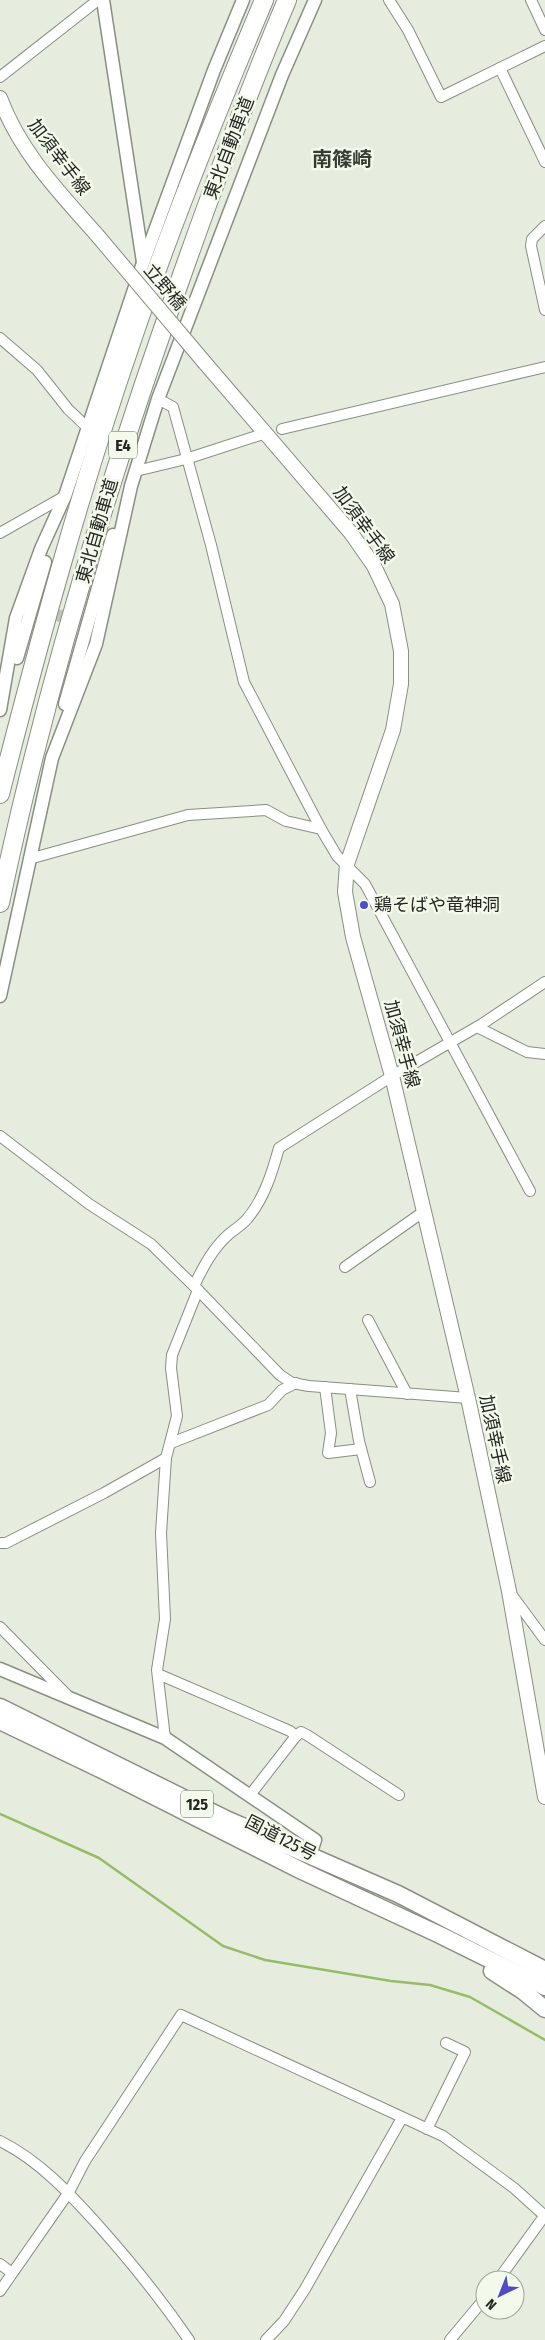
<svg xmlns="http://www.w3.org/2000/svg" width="545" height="2340" font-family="'Fira Sans Condensed','Noto Sans JP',sans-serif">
<rect width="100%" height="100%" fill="#e6edde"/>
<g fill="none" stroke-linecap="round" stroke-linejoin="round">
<!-- stream -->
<polyline stroke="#97bc67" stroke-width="2.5" points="0,1814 99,1858 223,1946 265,1960 391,1981 430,1985 470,1997 545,2040"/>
<!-- tertiary-tunnel -->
<polyline stroke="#bfc5b8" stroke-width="12" stroke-dasharray="12 6" stroke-linecap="butt" points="35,608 83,623"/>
<!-- minor casing -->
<g stroke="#898f82" stroke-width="12">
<g id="minor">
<polyline points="389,0 408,30 441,97 545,46"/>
<polyline points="531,0 545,30"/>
<polyline points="500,68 545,162"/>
<polyline points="0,77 98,0"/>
<polyline points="545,226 532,239 531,246 545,310"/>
<polyline points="0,338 37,370 68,409 88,428"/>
<polyline points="158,399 173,407 211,545 244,682 321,829 337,856 365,884 530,1191"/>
<polyline points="282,429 545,367"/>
<polyline points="136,471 186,459 260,435"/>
<polyline points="0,533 65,496"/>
<polyline points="29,859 188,815 266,810 286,821 321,829"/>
<polyline points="477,1027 527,1052 545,1054"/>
<polyline points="0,1136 89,1204 151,1244 198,1290 280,1375 292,1383 309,1386 468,1398"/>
<polyline points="345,1267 423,1212"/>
<path d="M194 1286C203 1267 213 1248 229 1234 235 1229 242 1225 247 1219 264 1199 272 1173 279 1148L392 1076 482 1024 545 982"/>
<polyline points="368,1320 407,1394"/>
<polyline points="325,1387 331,1433 328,1453 361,1449"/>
<polyline points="350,1389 359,1441 370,1482"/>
<polyline points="171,1443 268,1405 282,1390 296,1383"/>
<polyline points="0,1543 6,1543 104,1493 166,1458"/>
<polyline points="511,1594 545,1640"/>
<polyline points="0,1627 68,1696"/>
<polyline points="158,1674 290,1731 296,1736 250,1795"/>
<polyline points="296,1736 301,1732 307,1735 399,1795"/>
<polyline points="165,1738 157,1670 165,1619 161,1533 166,1458 177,1416 171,1368 172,1355 198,1290"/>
<polyline points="427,2129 465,2052 446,2043"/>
<path d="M0 2141C40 2161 69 2193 98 2225 131 2262 161 2299 189 2340"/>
<polyline points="0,2264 12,2273"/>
<polyline points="498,2280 545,2215"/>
<polyline points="0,2291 69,2192 85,2161 181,2015 443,2136 514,2188 545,2216"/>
<polyline points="266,2340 284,2321 305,2289 402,2118"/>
<polyline points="450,2340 485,2298"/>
</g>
</g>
<!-- tertiary casing -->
<g stroke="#898f82" stroke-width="15">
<g id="tertiary">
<polyline points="103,0 143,262"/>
<polyline points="17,658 45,562"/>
<polyline points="65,704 113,535"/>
<polyline points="0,710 16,618 41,549 65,496 143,263 214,70 243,0"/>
<polyline points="0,996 52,758 96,644 131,486 158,399 282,75 315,0"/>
<polyline points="0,1669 165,1738 315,1840 310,1855"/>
</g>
</g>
<!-- secondary casing -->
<g stroke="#898f82" stroke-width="16">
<g id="secondary">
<path d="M0 98C20 152 59 192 97 235"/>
<polyline points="205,363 351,533 374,566 392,604 401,651 401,684 393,730 347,864 345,892 353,937 392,1076 468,1398 509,1591 545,1797"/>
</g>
</g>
<!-- trunk casing -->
<g stroke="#898f82" stroke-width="19">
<g id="trunk">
<polyline points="0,1707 226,1819 398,1894 545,1970"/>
<polyline points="0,1721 102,1770 302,1871 440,1935 545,1987"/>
<polyline points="492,1971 523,1991 545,2009"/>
</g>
</g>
<!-- motorway casing -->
<g stroke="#898f82" stroke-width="20">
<g id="motorway">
<path d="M0 794C39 641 81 487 133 337 172 223 217 111 264 0"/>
<path d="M0 903C46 684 112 468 188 258 219 171 251 85 287 0"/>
</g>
</g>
<!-- minor -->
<use href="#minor" stroke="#fff" stroke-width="10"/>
<!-- tertiary -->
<use href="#tertiary" stroke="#fff" stroke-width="12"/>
<!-- secondary -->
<use href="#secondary" stroke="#fff" stroke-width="14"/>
<!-- trunk -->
<use href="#trunk" stroke="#fff" stroke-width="16"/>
<!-- motorway -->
<use href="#motorway" stroke="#fff" stroke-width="18"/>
<!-- secondary-bridge casing -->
<g stroke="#898f82" stroke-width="16" stroke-linecap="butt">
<polyline id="secondary-bridge" points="97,235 205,363"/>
</g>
<!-- secondary-bridge -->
<use href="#secondary-bridge" stroke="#fff" stroke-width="14"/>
</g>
<!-- markers -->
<circle fill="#504dc4" stroke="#f3faec" stroke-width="2" cx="364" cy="905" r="5"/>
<g text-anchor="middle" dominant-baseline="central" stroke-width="5" stroke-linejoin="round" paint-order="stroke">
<!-- shield labels -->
<g fill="#f3faec" stroke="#62665f" stroke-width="1">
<rect x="109" y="431.5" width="28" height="27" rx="4"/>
<rect x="181" y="1790.5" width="32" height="27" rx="4"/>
</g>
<g font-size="16" font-weight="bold" fill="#242722">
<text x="123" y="445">E4</text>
<text x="197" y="1804">125</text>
</g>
<!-- street labels -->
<g font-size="18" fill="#242722" stroke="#f3faec">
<text transform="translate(229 148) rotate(-69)">東北自動車道</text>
<text transform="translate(59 157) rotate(53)">加須幸手線</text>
<text transform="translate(165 287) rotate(50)">立野橋</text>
<text transform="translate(364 525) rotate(54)">加須幸手線</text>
<text transform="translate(97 531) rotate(-74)">東北自動車道</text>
<text transform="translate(402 1044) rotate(75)">加須幸手線</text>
<text transform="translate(495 1439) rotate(78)">加須幸手線</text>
<text transform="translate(281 1838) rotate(27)">国道125号</text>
</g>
<!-- poi labels -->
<g font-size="18" fill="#242722" stroke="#f3faec" text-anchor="start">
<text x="374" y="905">鶏そばや竜神洞</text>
</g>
<!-- quarter labels -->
<g font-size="20" font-weight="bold" fill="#363c30" stroke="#f3faec">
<text x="342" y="159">南篠崎</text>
</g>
</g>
<!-- north arrow -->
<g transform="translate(500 2295) rotate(223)"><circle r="24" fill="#f3faec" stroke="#a0a69b"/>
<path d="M0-4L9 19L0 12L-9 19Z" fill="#504dc4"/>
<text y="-8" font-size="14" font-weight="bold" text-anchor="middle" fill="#242722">N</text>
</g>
</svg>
